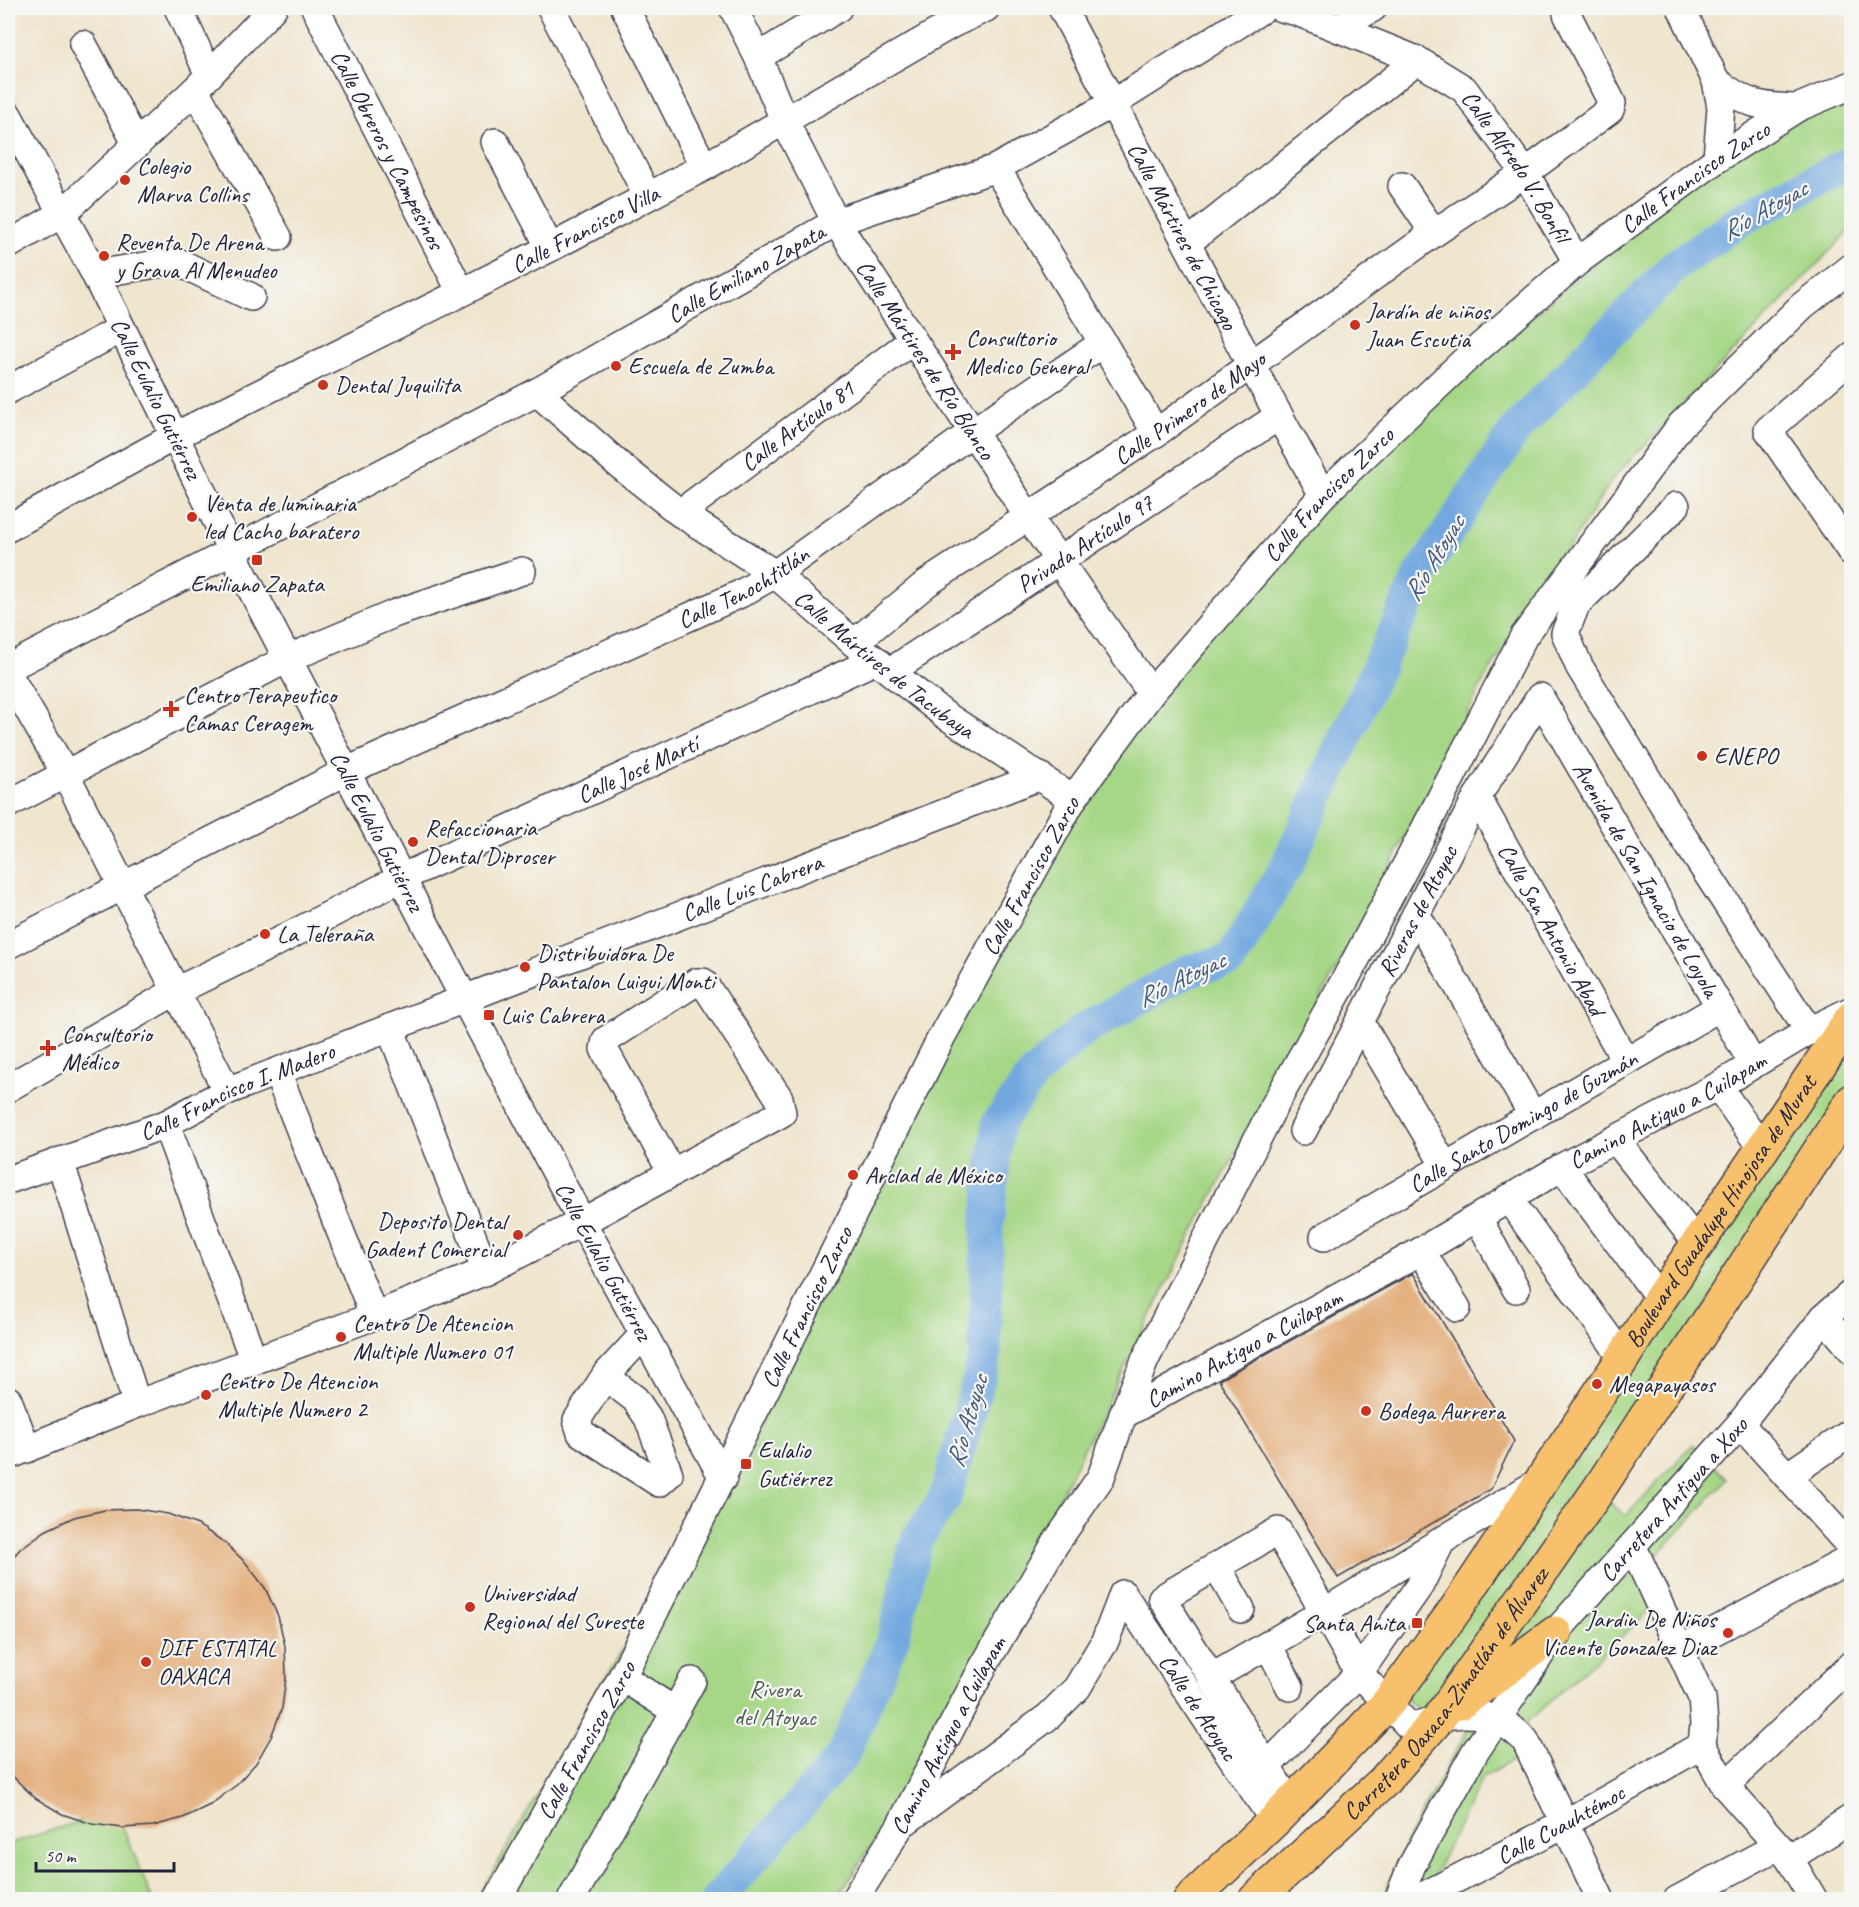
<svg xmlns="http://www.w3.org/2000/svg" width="1859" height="1907" font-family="Caveat,sans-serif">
<rect width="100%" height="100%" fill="#f6f6f2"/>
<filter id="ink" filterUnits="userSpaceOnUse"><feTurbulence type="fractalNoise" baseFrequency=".0167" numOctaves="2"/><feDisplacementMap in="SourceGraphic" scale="12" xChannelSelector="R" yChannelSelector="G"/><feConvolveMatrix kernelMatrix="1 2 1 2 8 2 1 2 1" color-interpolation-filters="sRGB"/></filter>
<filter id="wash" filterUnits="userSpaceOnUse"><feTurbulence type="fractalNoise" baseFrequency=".008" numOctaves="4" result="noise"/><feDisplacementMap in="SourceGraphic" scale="24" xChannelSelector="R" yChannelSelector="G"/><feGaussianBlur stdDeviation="1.35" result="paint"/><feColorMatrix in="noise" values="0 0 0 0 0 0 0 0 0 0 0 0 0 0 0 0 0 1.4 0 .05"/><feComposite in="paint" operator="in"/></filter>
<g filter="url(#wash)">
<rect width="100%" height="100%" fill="#f0e5cd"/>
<!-- green -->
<g fill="#a6d786" stroke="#647c60" stroke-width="1.5">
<polygon points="1851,92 1851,231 1848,232 1614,477 1485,678 1369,909 1194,1230 1059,1498 913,1782 836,1899 476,1900 723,1478 1073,799 1323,495 1717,159"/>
<polygon points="1851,1038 1851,1092 1426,1716 1403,1697"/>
<polygon points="1693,1444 1727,1479 1649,1564 1660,1602 1527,1722 1523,1755 1483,1777 1430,1883 1398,1899 1382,1900 1409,1835 1471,1724 1522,1612 1597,1492 1626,1516"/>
<polygon points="116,1810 152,1899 8,1899 8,1844"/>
</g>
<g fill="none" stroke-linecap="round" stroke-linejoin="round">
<!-- river -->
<polyline stroke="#72a8e0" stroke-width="33" points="717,1900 843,1755 893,1639 917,1539 945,1498 985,1357 987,1227 998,1123 1034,1074 1082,1031 1187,971 1231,960 1287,865 1420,575 1516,429 1676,265 1742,219 1852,161"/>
</g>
<g id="blocks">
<!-- building -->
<g fill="#e4b07f">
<polygon points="1413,1273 1514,1441 1491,1489 1338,1578 1219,1380"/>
<polygon points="136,1509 168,1514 198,1525 224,1542 246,1563 265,1588 278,1616 285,1646 286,1677 282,1708 271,1737 256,1763 235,1786 210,1805 183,1818 153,1826 122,1828 92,1824 62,1814 35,1798 8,1772 8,1563 20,1549 45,1531 74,1517 105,1510"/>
</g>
</g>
</g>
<g filter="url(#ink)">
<use href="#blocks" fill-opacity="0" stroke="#413f51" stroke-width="1.5"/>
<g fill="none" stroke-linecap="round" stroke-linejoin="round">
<!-- minor casing -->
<g stroke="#413f51" stroke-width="30">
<g id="minor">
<polyline points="178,8 209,75"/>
<path id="s1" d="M315 8 461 292"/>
<polyline points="551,8 647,195"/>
<polyline points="625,8 704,167"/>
<path id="s2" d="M733 8 758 57 784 120 836 222 1029 518 1151 693"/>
<path id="s3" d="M1062 8 1251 365 1323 495"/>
<path id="s4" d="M1281 8 1297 12 1417 60 1464 89 1525 173 1577 262"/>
<polyline points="1681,8 1716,81 1721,107 1717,159"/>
<polyline points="1338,28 1373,8"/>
<polyline points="83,44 137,145"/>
<polyline points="758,57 838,8"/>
<path d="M1716 81C1747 105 1760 107 1797 108"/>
<polyline points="195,90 278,237"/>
<path id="s5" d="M8 115 95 274 231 550 465 1000 582 1222 723 1478"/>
<polyline points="495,142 550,248"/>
<polyline points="996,168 1103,343 1156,433"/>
<polyline points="1402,186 1434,233"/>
<polyline points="1187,243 1417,60"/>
<polyline points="8,245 63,213 195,90 273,8"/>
<polyline points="95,274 176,261 251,297"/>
<polyline points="1852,357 1768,430 1852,553"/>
<polyline points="8,390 121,329"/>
<path id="s6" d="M537 392 617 463 680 513 775 574 854 643 945 715 1073 799"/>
<polyline points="1676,506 1576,605 1565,633 1579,666 1675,824 1809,1031"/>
<path id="s7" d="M680 513 913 340"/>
<path id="s8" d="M8 528 175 436 550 248 704 167 952 24 986 8"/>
<path id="s9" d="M854 643 927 583 1156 433 1434 233 1525 173 1610 110 1612 103 1567 14"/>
<path id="s10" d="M8 668 537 392 836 222 996 168 1112 104 1264 8"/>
<path id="s11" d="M891 671 1279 416"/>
<polyline points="8,674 66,775 227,1091"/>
<path id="s12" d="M1477 797 1626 1062"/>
<polyline points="8,804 287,659 396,613 522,571"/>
<polyline points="1416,914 1533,1116"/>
<path id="s13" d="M8 945 347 771 740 594 775 574 974 431 1103 343"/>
<polyline points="1360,1022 1445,1166"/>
<polyline points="390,1028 486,1271"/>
<polyline points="277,1072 374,1316"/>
<polyline points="1718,1086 1762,1149"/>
<path id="s14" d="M8 1088 176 991 279 941 401 878 876 660"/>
<polyline points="166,1124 254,1361"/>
<path id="s15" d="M1303 1131 1477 797 1540 697 1753 1064"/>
<polyline points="1616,1140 1697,1243"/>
<polyline points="60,1161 137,1404"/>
<polyline points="1562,1167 1660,1299"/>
<path id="s16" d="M8 1180 166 1124 227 1091 1040 776"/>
<polyline points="1508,1198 1623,1358"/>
<polyline points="1478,1218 1516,1289"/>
<path id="s17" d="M1324 1237 1720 1007"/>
<polyline points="1421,1251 1457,1308"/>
<polyline points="1824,1317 1852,1350"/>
<polyline points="605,1376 635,1399 648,1418 669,1474 659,1483 581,1433 577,1420 605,1376 644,1334"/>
<polyline points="8,1400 27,1449"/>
<polyline points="1123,1415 1145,1360 1274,1106 1346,978 1412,854 1524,636 1681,425 1802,306 1852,267"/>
<polyline points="1740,1424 1852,1548"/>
<polyline points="8,1456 137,1404 374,1316 486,1271 582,1222 782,1113 779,1098 703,982 696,982 606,1040 604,1049 672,1173"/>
<polyline points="1787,1476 1852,1432"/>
<path d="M1537 1483 1324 1612 1359 1673 1408 1725 1415 1726C1425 1725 1433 1720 1442 1717 1474 1709 1502 1717 1525 1740L1601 1900"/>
<polyline points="1633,1547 1702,1698 1704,1725 1702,1745 1725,1786 1789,1858 1814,1900"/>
<polyline points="1217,1567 1241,1609"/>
<path id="s18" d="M1123 1594 1274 1821"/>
<polyline points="1268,1645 1290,1687"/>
<polyline points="1681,1649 1852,1558"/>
<polyline points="622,1677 675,1711"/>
<polyline points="1211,1678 1324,1612 1278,1531 1162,1598 1290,1804"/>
<polyline points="1266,1767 1359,1673 1420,1585 1440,1544"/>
<polyline points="1725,1786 1852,1664"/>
<polyline points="905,1822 1049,1716 1077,1688 1105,1641 1123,1594"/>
<polyline points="1789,1858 1852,1818"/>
<path id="s19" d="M497 1900 622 1677 942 1036 1073 799 1151 693 1323 495 1465 360 1577 262 1717 159 1797 108 1852 85"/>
<polyline points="571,1900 692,1681"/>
<path id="s20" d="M854 1900 900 1826 983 1667 1055 1544 1101 1477 1123 1415 1421 1251 1562 1167 1718 1086 1809 1031 1852 1010"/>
<path id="s21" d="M1398 1900 1412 1865 1475 1752 1555 1633 1740 1424 1824 1317 1852 1293"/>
<path id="s22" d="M1415 1900 1564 1824 1702 1745"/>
<polyline points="1677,1900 1778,1846"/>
</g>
</g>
<!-- major casing -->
<g stroke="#413f51" stroke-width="36">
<g id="major">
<polyline points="1460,1703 1555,1633"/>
<path id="s23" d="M1190 1900 1274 1821 1387 1704 1458 1606 1623 1358 1660 1299 1852 1017"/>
<path id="s24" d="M1255 1900 1383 1782 1439 1718 1597 1492 1852 1101"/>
</g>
</g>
<!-- minor -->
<use href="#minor" stroke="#fff" stroke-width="27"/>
<!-- major -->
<use href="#major" stroke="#f7c06c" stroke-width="33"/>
</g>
</g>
<!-- markers -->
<g fill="#c8321e" stroke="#f6f6f2" stroke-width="2">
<circle cx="125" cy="180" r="6"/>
<circle cx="104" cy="256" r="6"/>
<circle cx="1355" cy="325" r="6"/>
<path d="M950 343h6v6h6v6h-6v6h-6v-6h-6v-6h6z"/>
<circle cx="616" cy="366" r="6"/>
<circle cx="323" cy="385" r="6"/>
<circle cx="192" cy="517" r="6"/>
<rect x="251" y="554" width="12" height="12" rx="3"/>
<path d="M168 700h6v6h6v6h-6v6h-6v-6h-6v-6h6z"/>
<circle cx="1702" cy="756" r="6"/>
<circle cx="413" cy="842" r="6"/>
<circle cx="265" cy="934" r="6"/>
<circle cx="525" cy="967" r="6"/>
<rect x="483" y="1009" width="12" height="12" rx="3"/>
<path d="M45 1039h6v6h6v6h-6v6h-6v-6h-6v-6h6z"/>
<circle cx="853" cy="1175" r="6"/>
<circle cx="518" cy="1235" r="6"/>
<circle cx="341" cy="1337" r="6"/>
<circle cx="1597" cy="1384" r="6"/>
<circle cx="206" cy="1395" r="6"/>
<circle cx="1366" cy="1411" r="6"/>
<rect x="740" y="1458" width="12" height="12" rx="3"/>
<circle cx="470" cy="1607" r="6"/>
<rect x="1411" y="1617" width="12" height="12" rx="3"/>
<circle cx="1728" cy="1633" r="6"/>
<circle cx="146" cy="1662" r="6"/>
</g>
<g text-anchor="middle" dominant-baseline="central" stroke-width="4.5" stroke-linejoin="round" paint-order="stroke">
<!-- street labels -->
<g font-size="24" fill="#22223b" stroke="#f6f6f2">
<text stroke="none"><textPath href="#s1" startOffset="159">Calle Obreros y Campesinos</textPath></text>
<text stroke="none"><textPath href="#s4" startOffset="294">Calle Alfredo V. Bonfil</textPath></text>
<text stroke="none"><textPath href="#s19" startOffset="2127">Calle Francisco Zarco</textPath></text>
<text stroke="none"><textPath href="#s8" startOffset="650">Calle Francisco Villa</textPath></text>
<text stroke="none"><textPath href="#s3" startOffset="258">Calle Mártires de Chicago</textPath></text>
<text stroke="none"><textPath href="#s10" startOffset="837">Calle Emiliano Zapata</textPath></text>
<text stroke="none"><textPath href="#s2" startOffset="402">Calle Mártires de Río Blanco</textPath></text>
<text stroke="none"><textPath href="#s5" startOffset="320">Calle Eulalio Gutiérrez</textPath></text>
<text stroke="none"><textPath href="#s9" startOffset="410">Calle Primero de Mayo</textPath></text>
<text stroke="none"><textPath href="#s7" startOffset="146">Calle Artículo 81</textPath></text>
<text stroke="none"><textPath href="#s19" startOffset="1641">Calle Francisco Zarco</textPath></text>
<text stroke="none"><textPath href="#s11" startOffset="232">Privada Artículo 97</textPath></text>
<text stroke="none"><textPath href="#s13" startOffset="818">Calle Tenochtitlán</textPath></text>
<text stroke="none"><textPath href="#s6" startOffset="442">Calle Mártires de Tacubaya</textPath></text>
<text stroke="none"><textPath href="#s14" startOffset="706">Calle José Martí</textPath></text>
<text stroke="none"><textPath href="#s5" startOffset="806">Calle Eulalio Gutiérrez</textPath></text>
<text stroke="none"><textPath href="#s19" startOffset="1155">Calle Francisco Zarco</textPath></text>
<text stroke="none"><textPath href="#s15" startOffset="706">Avenida de San Ignacio de Loyola</textPath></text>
<text stroke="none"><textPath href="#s16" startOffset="800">Calle Luis Cabrera</textPath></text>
<text stroke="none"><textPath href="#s15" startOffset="248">Riveras de Atoyac</textPath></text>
<text stroke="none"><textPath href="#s12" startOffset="152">Calle San Antonio Abad</textPath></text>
<text stroke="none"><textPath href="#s16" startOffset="246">Calle Francisco I. Madero</textPath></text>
<text stroke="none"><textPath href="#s20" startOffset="1180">Camino Antiguo a Cuilapam</textPath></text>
<text stroke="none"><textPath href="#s17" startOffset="230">Calle Santo Domingo de Guzmán</textPath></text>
<text stroke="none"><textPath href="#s23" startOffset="873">Boulevard Guadalupe Hinojosa de Murat</textPath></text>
<text stroke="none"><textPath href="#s5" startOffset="1292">Calle Eulalio Gutiérrez</textPath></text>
<text stroke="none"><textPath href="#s19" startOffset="669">Calle Francisco Zarco</textPath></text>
<text stroke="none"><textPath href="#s20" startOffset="694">Camino Antiguo a Cuilapam</textPath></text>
<text stroke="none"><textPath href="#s21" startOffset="489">Carretera Antigua a Xoxo</textPath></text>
<text stroke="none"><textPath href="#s24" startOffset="282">Carretera Oaxaca-Zimatlán de Álvarez</textPath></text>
<text stroke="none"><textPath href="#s18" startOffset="136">Calle de Atoyac</textPath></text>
<text stroke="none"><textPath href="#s20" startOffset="190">Camino Antiguo a Cuilapam</textPath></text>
<text stroke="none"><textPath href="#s19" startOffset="183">Calle Francisco Zarco</textPath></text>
<text stroke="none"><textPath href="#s22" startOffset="164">Calle Cuauhtémoc</textPath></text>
</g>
<!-- poi labels -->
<g font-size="24" fill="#22223b" stroke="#f6f6f2" text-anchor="start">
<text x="137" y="166">Colegio<tspan x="137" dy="28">Marva Collins</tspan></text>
<text x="116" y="242">Reventa De Arena<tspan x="116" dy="28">y Grava Al Menudeo</tspan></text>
<text x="1367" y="311">Jardín de niños<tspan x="1367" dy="28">Juan Escutia</tspan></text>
<text x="966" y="338">Consultorio<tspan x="966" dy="28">Medico General</tspan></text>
<text x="628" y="366">Escuela de Zumba</text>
<text x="335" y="385">Dental Juquilita</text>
<text x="204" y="503">Venta de luminaria<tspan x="204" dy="28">led Cacho baratero</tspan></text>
<text x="257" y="584" text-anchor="middle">Emiliano Zapata</text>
<text x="184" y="695">Centro Terapeutico<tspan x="184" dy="28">Camas Ceragem</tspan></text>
<text x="1714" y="756">ENEPO</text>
<text x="425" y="828">Refaccionaria<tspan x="425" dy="28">Dental Diproser</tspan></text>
<text x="277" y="934">La Teleraña</text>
<text x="537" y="953">Distribuidora De<tspan x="537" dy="28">Pantalon Luigui Monti</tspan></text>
<text x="501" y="1015">Luis Cabrera</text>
<text x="62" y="1034">Consultorio<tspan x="62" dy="28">Médico</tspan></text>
<text x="865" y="1175">Arclad de México</text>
<text x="506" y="1221" text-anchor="end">Deposito Dental<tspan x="506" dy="28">Gadent Comercial</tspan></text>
<text x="353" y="1323">Centro De Atencion<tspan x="353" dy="28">Multiple Numero 01</tspan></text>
<text x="218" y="1381">Centro De Atencion<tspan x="218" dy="28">Multiple Numero 2</tspan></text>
<text x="1609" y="1384">Megapayasos</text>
<text x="1378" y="1411">Bodega Aurrera</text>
<text x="758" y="1450">Eulalio<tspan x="758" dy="28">Gutiérrez</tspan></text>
<text x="482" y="1593">Universidad<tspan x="482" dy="28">Regional del Sureste</tspan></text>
<text x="1716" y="1619" text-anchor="end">Jardin De Niños<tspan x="1716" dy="28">Vicente Gonzalez Diaz</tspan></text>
<text x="1405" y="1623" text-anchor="end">Santa Anita</text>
<text x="158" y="1648">DIF ESTATAL<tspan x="158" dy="28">OAXACA</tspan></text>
</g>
<!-- park labels -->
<g font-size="24" fill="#4a5852" stroke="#f6f6f2">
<text x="775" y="1689">Rivera<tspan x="775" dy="28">del Atoyac</tspan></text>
</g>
<!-- water labels -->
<g font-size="26" font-style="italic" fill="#42587d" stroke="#f6f6f2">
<text transform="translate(1764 210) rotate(-30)">Río Atoyac</text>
<text transform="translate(1434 558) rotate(-59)">Río Atoyac</text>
<text transform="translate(1181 979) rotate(-26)">Río Atoyac</text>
<text transform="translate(967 1421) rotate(-74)">Río Atoyac</text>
</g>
</g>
<!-- margin -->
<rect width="1859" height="1907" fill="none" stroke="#f6f6f2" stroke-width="30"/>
<!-- scale -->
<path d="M36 1862v9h138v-9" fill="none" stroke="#22223b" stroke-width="3"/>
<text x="45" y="1862" font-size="18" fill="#22223b" stroke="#f6f6f2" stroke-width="4.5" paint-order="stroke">50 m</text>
</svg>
